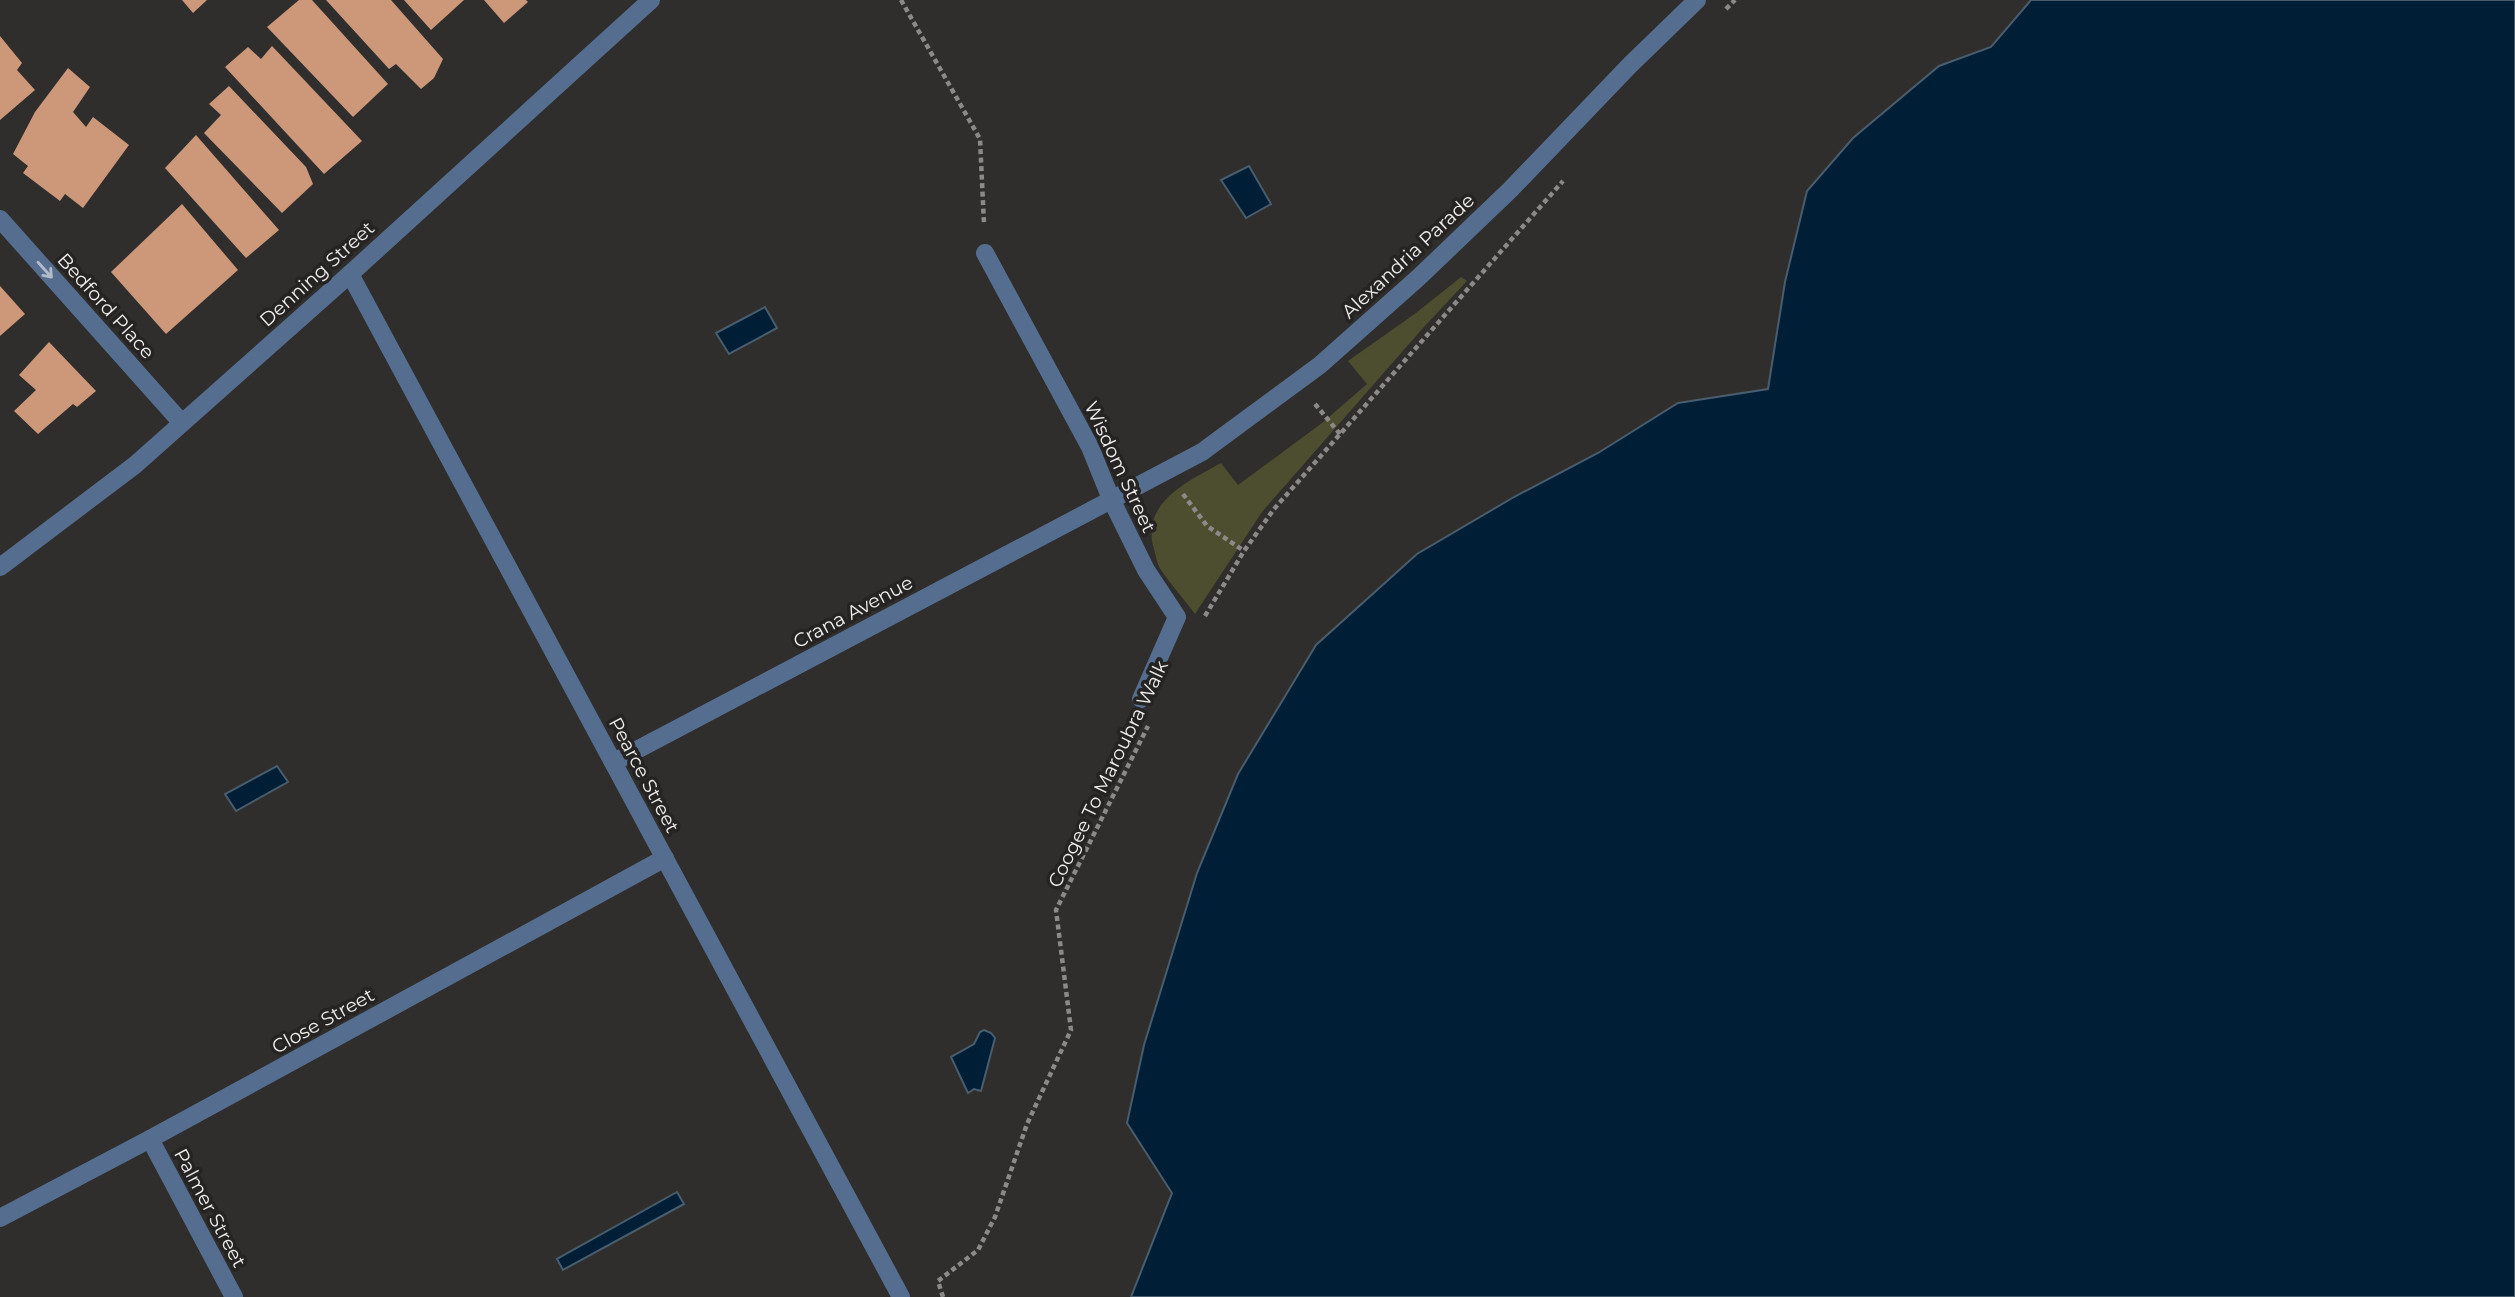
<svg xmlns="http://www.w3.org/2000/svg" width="2515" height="1297" font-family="Montserrat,sans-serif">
<rect width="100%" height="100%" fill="#2f2e2c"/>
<!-- green -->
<path fill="#4c4e2f" d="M1461 277 1467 281 1423 328 1262 512 1195 614C1184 599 1171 585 1161 570 1157 564 1156 556 1154 549 1140 503 1187 482 1221 463L1238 485 1322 423 1367 384 1348 361 1416 313Z"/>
<!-- water -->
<g fill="#001e36" stroke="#485d6d" stroke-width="2">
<polygon points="2031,0 2515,0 2515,1297 1131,1297 1172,1193 1127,1123 1144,1045 1197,873 1238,774 1316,645 1417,554 1514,497 1598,453 1678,403 1768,389 1785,282 1807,191 1853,138 1939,66 1991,47"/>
<polygon points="1249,166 1271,204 1246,218 1221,180"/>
<polygon points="765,307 777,328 729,354 716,333"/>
<polygon points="277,766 288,782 236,811 225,794"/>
<polygon points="984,1030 991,1033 995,1038 981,1091 974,1089 968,1093 951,1057 974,1044 980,1032"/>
<polygon points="677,1192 684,1204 563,1270 557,1259"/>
</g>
<!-- building -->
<g fill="#cd9879">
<polygon points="182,0 207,0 193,13"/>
<polygon points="299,0 312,0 388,84 353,117 267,27"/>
<polygon points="326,0 391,0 443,59 434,78 421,89 396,64 389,69"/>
<polygon points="404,0 464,0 431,30"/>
<polygon points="484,0 526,0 528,2 504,23"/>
<polygon points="0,36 22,63 17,70 35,90 0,120"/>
<polygon points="272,46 362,141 324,174 225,67 248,47 261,59"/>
<polygon points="68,68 90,87 73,112 86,127 93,117 129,145 83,208 65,194 60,201 23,173 28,166 13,154 35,112"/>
<polygon points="229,86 306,167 313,184 282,213 204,133 221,115 209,104"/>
<polygon points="196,135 279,230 246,258 165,168"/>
<polygon points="182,204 238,270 166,334 111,272"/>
<polygon points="0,286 25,314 0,336"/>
<polygon points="49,342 96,391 77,407 73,404 38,434 14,411 36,390 19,375"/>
</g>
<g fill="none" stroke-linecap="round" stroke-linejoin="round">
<!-- path -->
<g stroke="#8b8a88" stroke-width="4.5" stroke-dasharray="5 3.5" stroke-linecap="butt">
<polyline points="901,0 980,139 984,224"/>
<polyline points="1726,9 1735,0"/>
<polyline points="1315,404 1340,434"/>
<polyline points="1183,494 1207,526 1244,551"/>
<polyline points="1205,616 1244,551 1274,509 1563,181"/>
<polyline points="943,1297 938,1281 978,1250 995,1217 1027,1124 1071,1030 1056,910 1148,726"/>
</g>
<!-- minor -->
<g stroke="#556e90" stroke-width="18">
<polyline points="0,219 181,422"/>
<polyline points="985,253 1090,447 1111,499 1146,570 1177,617 1141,699"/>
<polyline points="350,274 901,1297"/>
<polyline points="0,567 135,465 350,274 651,0"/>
<polyline points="614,762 1202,452 1320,365 1418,278 1510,190 1630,65 1697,0"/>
<polyline points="150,1139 234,1297"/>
<polyline points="0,1218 150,1139 665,858"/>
</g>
</g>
<!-- one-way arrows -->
<defs><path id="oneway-shaft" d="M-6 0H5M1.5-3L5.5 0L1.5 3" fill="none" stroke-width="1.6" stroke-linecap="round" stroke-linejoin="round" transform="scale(1.75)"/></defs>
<use stroke="#b2bcc8" href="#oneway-shaft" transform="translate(45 270) rotate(48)"/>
<g text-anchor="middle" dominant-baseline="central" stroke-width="7" stroke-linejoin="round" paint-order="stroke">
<!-- street labels -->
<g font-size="19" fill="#f0f0ee" stroke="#252422">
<text transform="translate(1408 256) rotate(-43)">Alexandria Parade</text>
<text transform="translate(317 274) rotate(-42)">Denning Street</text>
<text transform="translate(106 306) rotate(48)">Bedford Place</text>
<text transform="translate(1120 467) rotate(65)">Wisdom Street</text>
<text transform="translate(853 612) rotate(-28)">Crana Avenue</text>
<text transform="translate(1108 774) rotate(-64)">Coogee To Maroubra Walk</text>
<text transform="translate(644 775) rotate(62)">Pearce Street</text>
<text transform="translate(323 1021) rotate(-29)">Close Street</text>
<text transform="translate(210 1208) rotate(62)">Palmer Street</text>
</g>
</g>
</svg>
